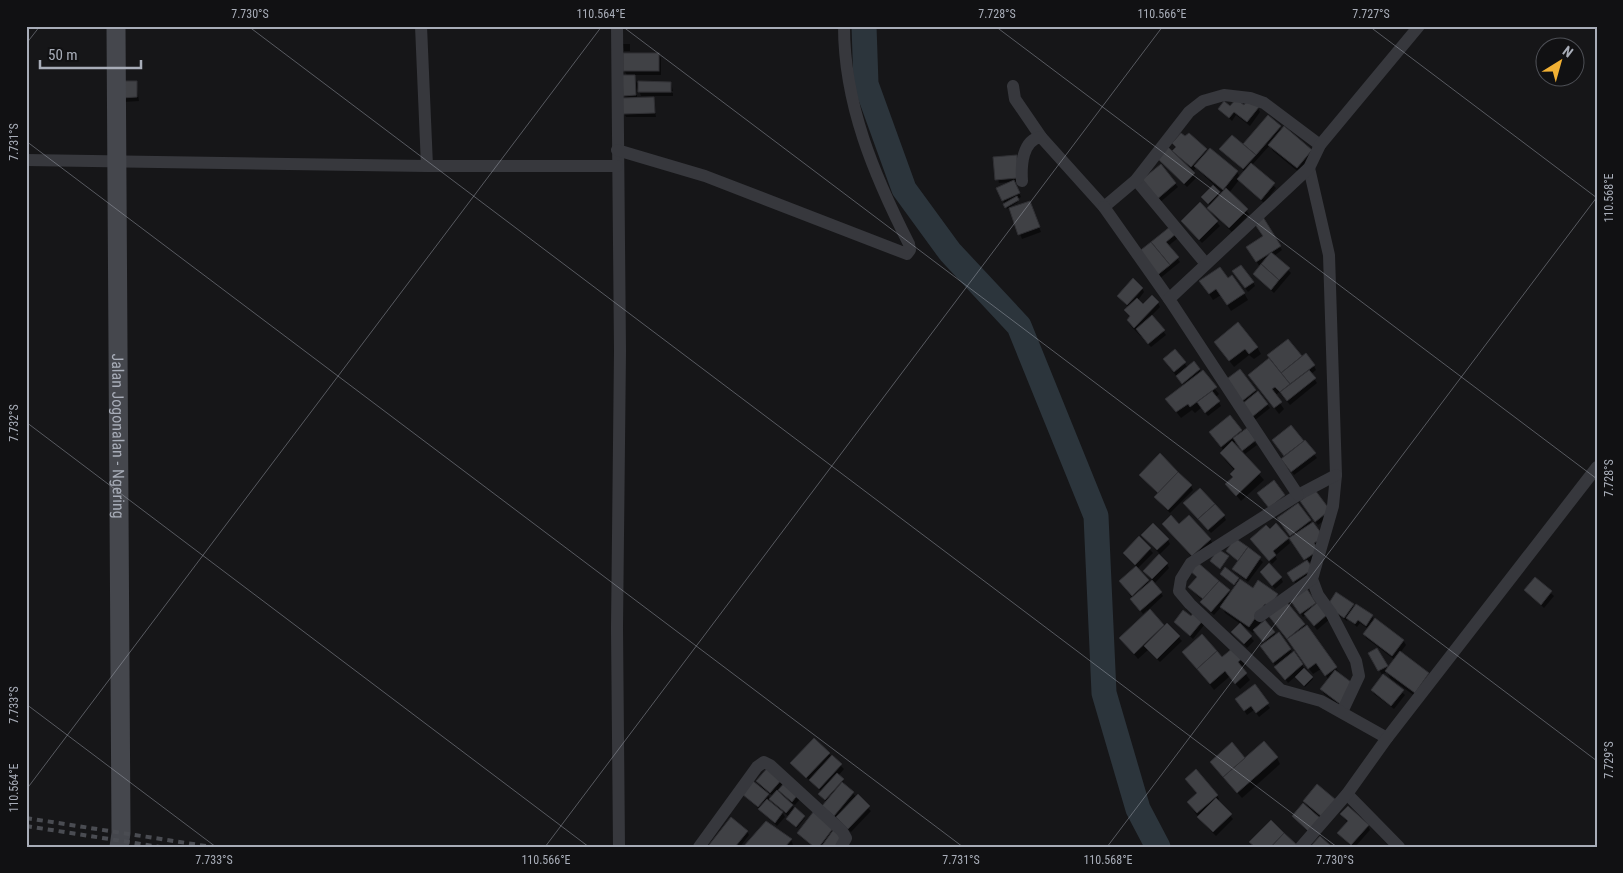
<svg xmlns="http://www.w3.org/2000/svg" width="1623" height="873" font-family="'Roboto Condensed',sans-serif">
<rect width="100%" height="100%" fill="#161618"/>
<!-- shadow -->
<g fill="#0007" fill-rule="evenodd">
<polygon points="623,44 630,44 630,51 624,51"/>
<polygon points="658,54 661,58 661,75 633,75 637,83 671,83 673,91 639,92 637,88 637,99 653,99 656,117 626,117 624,113 627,100 624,95 628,77 624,70"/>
<polygon points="136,82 139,101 124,102 122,97"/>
<polygon points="640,93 673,93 673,96 641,96"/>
<polygon points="1244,107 1258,108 1260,112 1250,126 1236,115 1232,121 1220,109"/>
<path d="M1268 117 1282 130 1311 151 1301 174 1273 151 1270 145 1252 165 1276 188 1264 203 1239 180 1229 193 1249 214 1232 232 1211 212V206L1202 197 1214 185 1196 168 1192 172 1196 178 1187 187 1159 159 1172 153 1177 148 1206 150 1237 172 1240 177 1245 172 1221 149 1243 146ZM1215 186 1223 193 1221 195 1213 187Z"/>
<polygon points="994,158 1020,182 1014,182 1021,197 1017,199 1018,202 1007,209 998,189 1011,182 999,183"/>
<polygon points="1161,166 1178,187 1158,204"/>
<polygon points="1030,202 1041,232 1022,239 1010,209"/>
<polygon points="1200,204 1220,226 1202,243 1185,225"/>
<polygon points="1263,219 1282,250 1274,256 1291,273 1274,293 1254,274 1260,267 1248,248 1264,237"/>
<polygon points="1171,228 1178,238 1168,246 1180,262 1158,280 1141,257"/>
<polygon points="1236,276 1253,282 1255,286 1248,292"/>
<polygon points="1227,280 1244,293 1248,300 1231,311 1221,295 1213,300 1205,288"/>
<polygon points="1142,288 1144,292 1138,300 1143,305 1158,303 1160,307 1151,316 1166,335 1151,347 1130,325 1128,321 1131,317 1126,311 1129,308 1118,296"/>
<polygon points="1287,340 1301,358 1314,366 1316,370 1311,374 1317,383 1290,405 1279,392 1275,396 1284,409 1279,414 1250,375 1271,359"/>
<polygon points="1215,342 1257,347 1261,354 1254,359 1249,355 1234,367"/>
<polygon points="1175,351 1188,368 1194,363 1219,394 1216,397 1221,406 1208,416 1201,408 1195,413 1192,410 1181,418 1171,405 1184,386 1167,364"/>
<polygon points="1239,371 1270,408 1255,420 1226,381"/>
<polygon points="1230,417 1257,445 1245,454 1236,441 1233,444 1264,480 1241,501 1227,484 1234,478 1235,471 1225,460 1221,453 1224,451 1213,436"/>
<polygon points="1291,427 1317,458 1294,475 1285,463 1285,457 1276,444"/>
<polygon points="1141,475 1191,486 1193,490 1170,513 1158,501 1155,497 1158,494"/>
<polygon points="1298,505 1312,524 1320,555 1308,563 1315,573 1297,585 1289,574 1306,562 1281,523"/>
<polygon points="1304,505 1331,515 1318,525"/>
<polygon points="1187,507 1224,516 1226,520 1211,533"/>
<polygon points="1164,524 1210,539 1214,546 1196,562"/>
<polygon points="1269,531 1288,539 1290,543 1275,556 1277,559 1272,564 1254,543"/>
<polygon points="1139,538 1153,553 1137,569 1149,584 1153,581 1144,571 1167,564 1169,568 1154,584 1163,596 1148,610 1164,627 1167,624 1182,641 1160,662 1148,650 1138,659 1121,639 1149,612 1147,610 1143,614 1121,582 1137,567 1127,557"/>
<polygon points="1145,539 1168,540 1170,544 1160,554"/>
<polygon points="1236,540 1263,562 1248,582 1236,573 1234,569 1239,562 1227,551"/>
<polygon points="1228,557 1221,569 1211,561"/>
<polygon points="1190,570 1231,594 1236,587 1221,574 1238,579 1254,590 1259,582 1277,595 1306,627 1336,668 1340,674 1343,708 1324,694 1322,690 1329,680 1321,669 1313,674 1271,619 1269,610 1258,626 1274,633 1276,636 1278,634 1313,679 1305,687 1296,676 1288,683 1264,650 1265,644 1255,630 1253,633 1225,613 1222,606 1214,615 1204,607 1203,601 1189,587 1197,578"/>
<polygon points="1261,572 1281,578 1283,582 1275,589"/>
<polygon points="1535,579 1554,596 1544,608 1526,590"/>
<polygon points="1306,591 1330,619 1317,630 1306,615 1303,617 1292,600"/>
<polygon points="1353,605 1354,609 1372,616 1374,621 1403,640 1406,645 1400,653 1428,674 1419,699 1390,678 1387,672 1382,674 1405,695 1394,709 1374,694 1372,690 1383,676 1369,654 1377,649 1388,669 1395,660 1366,638 1364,634 1368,629 1360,623 1357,627 1348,619 1347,621 1330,610"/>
<polygon points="1184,612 1205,624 1193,639 1175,622"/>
<polygon points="1240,625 1254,641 1247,648 1233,632"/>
<polygon points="1243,658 1247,664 1242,669 1250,680 1240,689 1229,677 1214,690 1201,673 1222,659"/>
<polygon points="1254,686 1270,708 1259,717 1254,710 1247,715 1239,703"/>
<polygon points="829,754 844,769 838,776 843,780 844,785 871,811 851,832 826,810 827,803 820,795 822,792 792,764"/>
<polygon points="1277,758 1280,764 1242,798 1227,781 1245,759"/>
<path d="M769 768 801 798 795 805 790 802 795 810 805 818 797 828 788 821 789 817 781 810 785 817 777 826 743 794 763 790 758 782ZM779 789 784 798 776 792ZM765 790 773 796 770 799ZM771 799 776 807 768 802Z"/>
<polygon points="1317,786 1324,820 1316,814 1322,823 1311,835 1293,817 1308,808 1304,801"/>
<polygon points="1198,794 1217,795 1219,799 1217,801 1233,819 1216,836 1201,821 1188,802"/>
<polygon points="1341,815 1368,826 1370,830 1355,847 1351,847 1339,833 1348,823"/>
<polygon points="834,828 843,847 813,847 798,833"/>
<polygon points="747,831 749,835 740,847 711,847"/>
<polygon points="791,840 794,847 744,847"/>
</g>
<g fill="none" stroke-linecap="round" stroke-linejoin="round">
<!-- river -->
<polyline stroke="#2c353c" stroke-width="25" points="864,26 866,84 904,189 950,252 1019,326 1096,516 1104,693 1138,809 1158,847"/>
</g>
<!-- building -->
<g fill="#404145" stroke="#303034">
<rect x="623" y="53" width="36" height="18"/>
<polygon points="622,75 635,75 636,95 623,96"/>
<polygon points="120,81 137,81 137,97 121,98"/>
<polygon points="638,81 671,82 671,92 638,92"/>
<polygon points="654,97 655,113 623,114 622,98"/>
<polygon points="1236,99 1244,105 1248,99 1259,107 1247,122 1234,112 1229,118 1218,109 1224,101 1230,106"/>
<polygon points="1268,115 1281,126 1256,155 1243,144"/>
<polygon points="1284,126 1312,150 1297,168 1268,145"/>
<polygon points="1181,133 1185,136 1189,133 1207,149 1191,167 1172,151 1176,147 1172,143"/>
<polygon points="1232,135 1256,155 1243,169 1219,149"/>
<polygon points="1168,147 1195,173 1184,184 1157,158"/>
<polygon points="1210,148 1238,171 1223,190 1194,166"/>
<polygon points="1017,155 1018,178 995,180 993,157"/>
<polygon points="1251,163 1275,183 1261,200 1237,179"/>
<polygon points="1161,164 1176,183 1155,201 1139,182"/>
<polygon points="1014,180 1020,193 1002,201 996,188"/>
<polygon points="1213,185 1220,192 1208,204 1201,197"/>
<polygon points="1226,188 1248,209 1229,228 1207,208"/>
<polygon points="1017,196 1019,200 1005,208 1003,204"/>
<polygon points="1030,201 1040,227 1018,235 1009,208"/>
<polygon points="1200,202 1218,221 1199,240 1181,221"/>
<polygon points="1263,217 1281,246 1256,262 1246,247 1263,236 1254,223"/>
<polygon points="1171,226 1177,233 1166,242 1179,257 1170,265 1151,242"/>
<polygon points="1151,242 1170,265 1155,277 1137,253"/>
<polygon points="1271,252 1290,268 1279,280 1261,264"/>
<polygon points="1261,264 1279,280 1271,290 1253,274"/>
<polygon points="1241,265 1254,282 1245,288 1232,271"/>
<polygon points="1220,267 1228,278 1232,275 1245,293 1227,305 1216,289 1209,294 1199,281"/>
<polygon points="1133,278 1143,288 1127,305 1117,296"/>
<polygon points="1152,295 1159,302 1134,328 1127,320 1130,316 1124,310 1137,298 1143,304"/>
<polygon points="1152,315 1165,330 1148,344 1136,329"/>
<polygon points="1238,322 1258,347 1249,354 1245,349 1229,361 1214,342"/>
<polygon points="1288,339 1302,356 1281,373 1267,355"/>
<polygon points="1175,349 1186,362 1174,372 1163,359"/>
<polygon points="1306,353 1315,365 1290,384 1281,373"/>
<polygon points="1269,358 1290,384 1280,392 1275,387 1272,389 1282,402 1274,408 1248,375"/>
<polygon points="1194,361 1200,369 1182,384 1176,376"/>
<polygon points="1240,369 1256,390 1241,402 1224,381"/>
<polygon points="1203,370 1217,387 1190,407 1188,404 1176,412 1165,399"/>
<polygon points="1309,370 1316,378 1287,401 1280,392"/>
<polygon points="1212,391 1220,401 1205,413 1197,402"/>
<polygon points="1258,391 1268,404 1252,417 1242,404"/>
<polygon points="1230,415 1242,430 1221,447 1209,432"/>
<polygon points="1291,425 1304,441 1284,456 1272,440"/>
<polygon points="1247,428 1256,440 1242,451 1233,438"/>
<polygon points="1305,440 1316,453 1291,472 1281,459"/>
<polygon points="1232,441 1261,472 1236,496 1225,484 1233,477 1230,474 1235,469 1220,453"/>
<polygon points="1160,453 1178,472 1158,493 1139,475"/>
<polygon points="1178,472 1192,485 1168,510 1154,497"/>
<polygon points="1274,480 1285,495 1269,508 1257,493"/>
<polygon points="1200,488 1215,504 1198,519 1183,503"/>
<polygon points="1315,490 1330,510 1315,522 1300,501"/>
<polygon points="1298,503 1311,520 1290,536 1277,518"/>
<polygon points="1215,504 1225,515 1208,530 1198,519"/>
<polygon points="1171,515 1179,524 1189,515 1211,539 1192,556 1162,524"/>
<polygon points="1313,522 1324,537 1314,543 1319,550 1304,560 1289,538"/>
<polygon points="1153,523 1169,539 1157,550 1141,535"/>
<polygon points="1276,523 1289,538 1273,551 1276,555 1269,561 1250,539 1266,525 1270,529"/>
<polygon points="1139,536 1151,548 1135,565 1123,553"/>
<polygon points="1235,538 1248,547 1238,561 1226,551"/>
<polygon points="1248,547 1261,557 1246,579 1232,569"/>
<polygon points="1218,549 1229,556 1220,569 1210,561"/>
<polygon points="1159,554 1168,563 1152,579 1143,571"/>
<polygon points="1307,560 1313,569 1293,582 1287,573"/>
<polygon points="1196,561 1219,581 1203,599 1188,587 1197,577 1189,570"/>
<polygon points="1269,563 1282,577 1272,586 1260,572"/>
<polygon points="1136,566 1149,580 1132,596 1119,581"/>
<polygon points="1225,567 1239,578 1234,585 1220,574"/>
<polygon points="1535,577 1552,591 1541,605 1524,590"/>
<polygon points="1240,579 1253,588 1258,580 1278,594 1270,607 1265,604 1249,627 1220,607"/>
<polygon points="1152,580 1162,592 1140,611 1130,599"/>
<polygon points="1219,581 1230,590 1211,612 1200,602"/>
<polygon points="1307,589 1316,603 1300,614 1290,600"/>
<polygon points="1336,592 1354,604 1344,618 1327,606"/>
<polygon points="1285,600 1305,624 1287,639 1267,614"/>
<polygon points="1318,602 1328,614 1314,626 1304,614"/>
<polygon points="1356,604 1373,615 1366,626 1358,620 1355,624 1346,618"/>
<polygon points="1150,609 1164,625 1134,654 1119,638"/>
<polygon points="1183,610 1191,616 1194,612 1204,619 1190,636 1174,622"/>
<polygon points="1375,618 1404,640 1392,656 1363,634"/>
<polygon points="1265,620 1275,632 1263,642 1253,630"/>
<polygon points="1167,623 1180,636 1157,659 1144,646"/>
<polygon points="1240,623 1252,636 1244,644 1231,632"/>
<polygon points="1307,625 1337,667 1325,676 1316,663 1308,669 1287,639"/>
<polygon points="1279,632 1291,649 1273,663 1260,646"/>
<polygon points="1202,634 1217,651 1197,669 1182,652"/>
<polygon points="1234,647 1244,657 1238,662 1247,673 1235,684 1225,671 1210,684 1197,669 1217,651 1222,657"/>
<polygon points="1377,648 1388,666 1378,671 1368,653"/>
<polygon points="1294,651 1303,664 1285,680 1274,667"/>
<polygon points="1400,651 1429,673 1415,693 1385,671"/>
<polygon points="1304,668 1313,677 1304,686 1295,677"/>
<polygon points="1335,670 1355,685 1340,704 1320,689"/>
<polygon points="1383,674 1404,690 1391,706 1371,690"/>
<polygon points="1255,684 1269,703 1256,713 1251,706 1244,711 1235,699"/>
<polygon points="814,738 830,753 806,778 790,763"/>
<polygon points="1264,741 1278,757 1237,793 1223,777"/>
<polygon points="1232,742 1245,758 1223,777 1210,762"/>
<polygon points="832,755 842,764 819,789 809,780"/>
<polygon points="769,766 783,778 770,793 756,781"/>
<polygon points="1196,769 1218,795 1197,813 1187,802 1197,793 1185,779"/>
<polygon points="837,773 844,779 825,800 818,794"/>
<polygon points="753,781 769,794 758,807 742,794"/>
<polygon points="786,781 799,793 792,802 778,790"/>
<polygon points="842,782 854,792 834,816 822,806"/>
<polygon points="1317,784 1336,800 1322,817 1303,801"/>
<polygon points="777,790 793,805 786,813 769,799"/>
<polygon points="858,794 870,806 848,829 836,817"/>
<polygon points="1216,798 1232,814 1213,832 1197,817"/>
<polygon points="767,799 783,812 775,823 758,809"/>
<polygon points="1303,803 1320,818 1308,831 1292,816"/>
<polygon points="1348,806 1369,825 1351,845 1337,833 1348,821 1340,814"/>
<polygon points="795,807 805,816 796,827 786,819"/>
<polygon points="814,811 834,827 819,847 814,847 797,833"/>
<polygon points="731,817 748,831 735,847 711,847 709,845"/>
<polygon points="1271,820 1284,833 1271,847 1255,847 1249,842"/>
<polygon points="766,821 792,839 785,847 743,847"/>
<polygon points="834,829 845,838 838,847 821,847"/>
<polygon points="1284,833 1297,845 1296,847 1271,847"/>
<polygon points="1320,836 1332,847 1310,847"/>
</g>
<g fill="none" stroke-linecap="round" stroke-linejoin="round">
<!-- street -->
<g stroke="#37383d" stroke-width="12">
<polyline points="421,26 427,166"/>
<polyline points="617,26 620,351 617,628 619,847"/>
<polyline points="1013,86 1015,99 1041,137"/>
<path d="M617 150 705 176 907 254 910 250 909 244C874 175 844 104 844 26"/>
<polyline points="26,160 427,166 617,166"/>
<polyline points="1309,168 1329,255 1336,475 1333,506 1312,579 1318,595 1331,613 1356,661 1359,676 1342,712"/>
<polyline points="1136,180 1206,264"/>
<path d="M1022 181C1021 166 1022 140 1041 137L1104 207 1136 180 1189 112 1203 101 1224 95 1250 98 1264 103 1320 145"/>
<polyline points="1104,207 1169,299"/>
<polyline points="1336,475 1298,495 1191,563 1181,579 1179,591 1190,604 1281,690 1321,701 1387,738"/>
<polyline points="1298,495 1169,299 1309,168 1320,145 1419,26"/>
<polyline points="1260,616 1312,579"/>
<polyline points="1347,794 1399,847"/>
<polyline points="699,847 757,767 764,762 770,765 842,831 846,838 841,847"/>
<polyline points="1301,847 1347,794 1387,738 1597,467"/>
</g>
<!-- secondary -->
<path stroke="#45474d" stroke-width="19" id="s1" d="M116 26 121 833 119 847"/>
<!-- rail -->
<g stroke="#4a4c52" stroke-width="4" stroke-dasharray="6 5" stroke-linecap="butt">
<polyline points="26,818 212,847"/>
<polyline points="26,826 160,847"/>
</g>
</g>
<!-- ticks -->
<path fill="none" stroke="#a8adb8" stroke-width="1" stroke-opacity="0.45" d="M248 26 1337 847M622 26 1597 761M995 26 1597 479M1369 26 1597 198M26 44 40 26M26 141 963 847M26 422 589 847M26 704 216 847M26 790 602 26M545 847 1163 26M1107 847 1597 197"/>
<g text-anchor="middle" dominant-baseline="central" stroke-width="4" stroke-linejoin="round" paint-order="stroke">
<!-- street labels -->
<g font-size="16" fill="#a8adb8" stroke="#111113">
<text stroke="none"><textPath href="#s1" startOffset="410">Jalan Jogonalan - Ngering</textPath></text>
</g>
</g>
<!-- border -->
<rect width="1623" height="873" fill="none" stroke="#111113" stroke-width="55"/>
<!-- north arrow -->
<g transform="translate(1560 62) rotate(37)"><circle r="24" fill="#111113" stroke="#4d4f55"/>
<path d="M0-4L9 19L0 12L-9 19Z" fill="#f2b134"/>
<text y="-8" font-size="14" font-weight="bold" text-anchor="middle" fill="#a8adb8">N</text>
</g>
<!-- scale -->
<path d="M40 60v8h101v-8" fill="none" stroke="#a8adb8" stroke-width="2.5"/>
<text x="48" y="60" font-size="15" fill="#a8adb8" stroke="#111113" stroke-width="4" paint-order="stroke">50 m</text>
<rect x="28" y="28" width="1568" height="818" fill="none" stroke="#a8adb8" stroke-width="2"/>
<g font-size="12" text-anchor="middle" fill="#a8adb8">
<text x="250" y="18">7.730°S</text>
<text x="601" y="18">110.564°E</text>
<text x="997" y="18">7.728°S</text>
<text x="1162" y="18">110.566°E</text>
<text x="1371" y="18">7.727°S</text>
<text transform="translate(14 142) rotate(-90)" y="4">7.731°S</text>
<text transform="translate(1609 198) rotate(-90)" y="4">110.568°E</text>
<text transform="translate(14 423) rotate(-90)" y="4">7.732°S</text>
<text transform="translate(1609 478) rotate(-90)" y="4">7.728°S</text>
<text transform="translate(14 705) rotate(-90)" y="4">7.733°S</text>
<text transform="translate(1609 760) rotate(-90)" y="4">7.729°S</text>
<text transform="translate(14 788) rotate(-90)" y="4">110.564°E</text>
<text x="214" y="864">7.733°S</text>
<text x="546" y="864">110.566°E</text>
<text x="961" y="864">7.731°S</text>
<text x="1108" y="864">110.568°E</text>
<text x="1335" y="864">7.730°S</text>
</g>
</svg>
